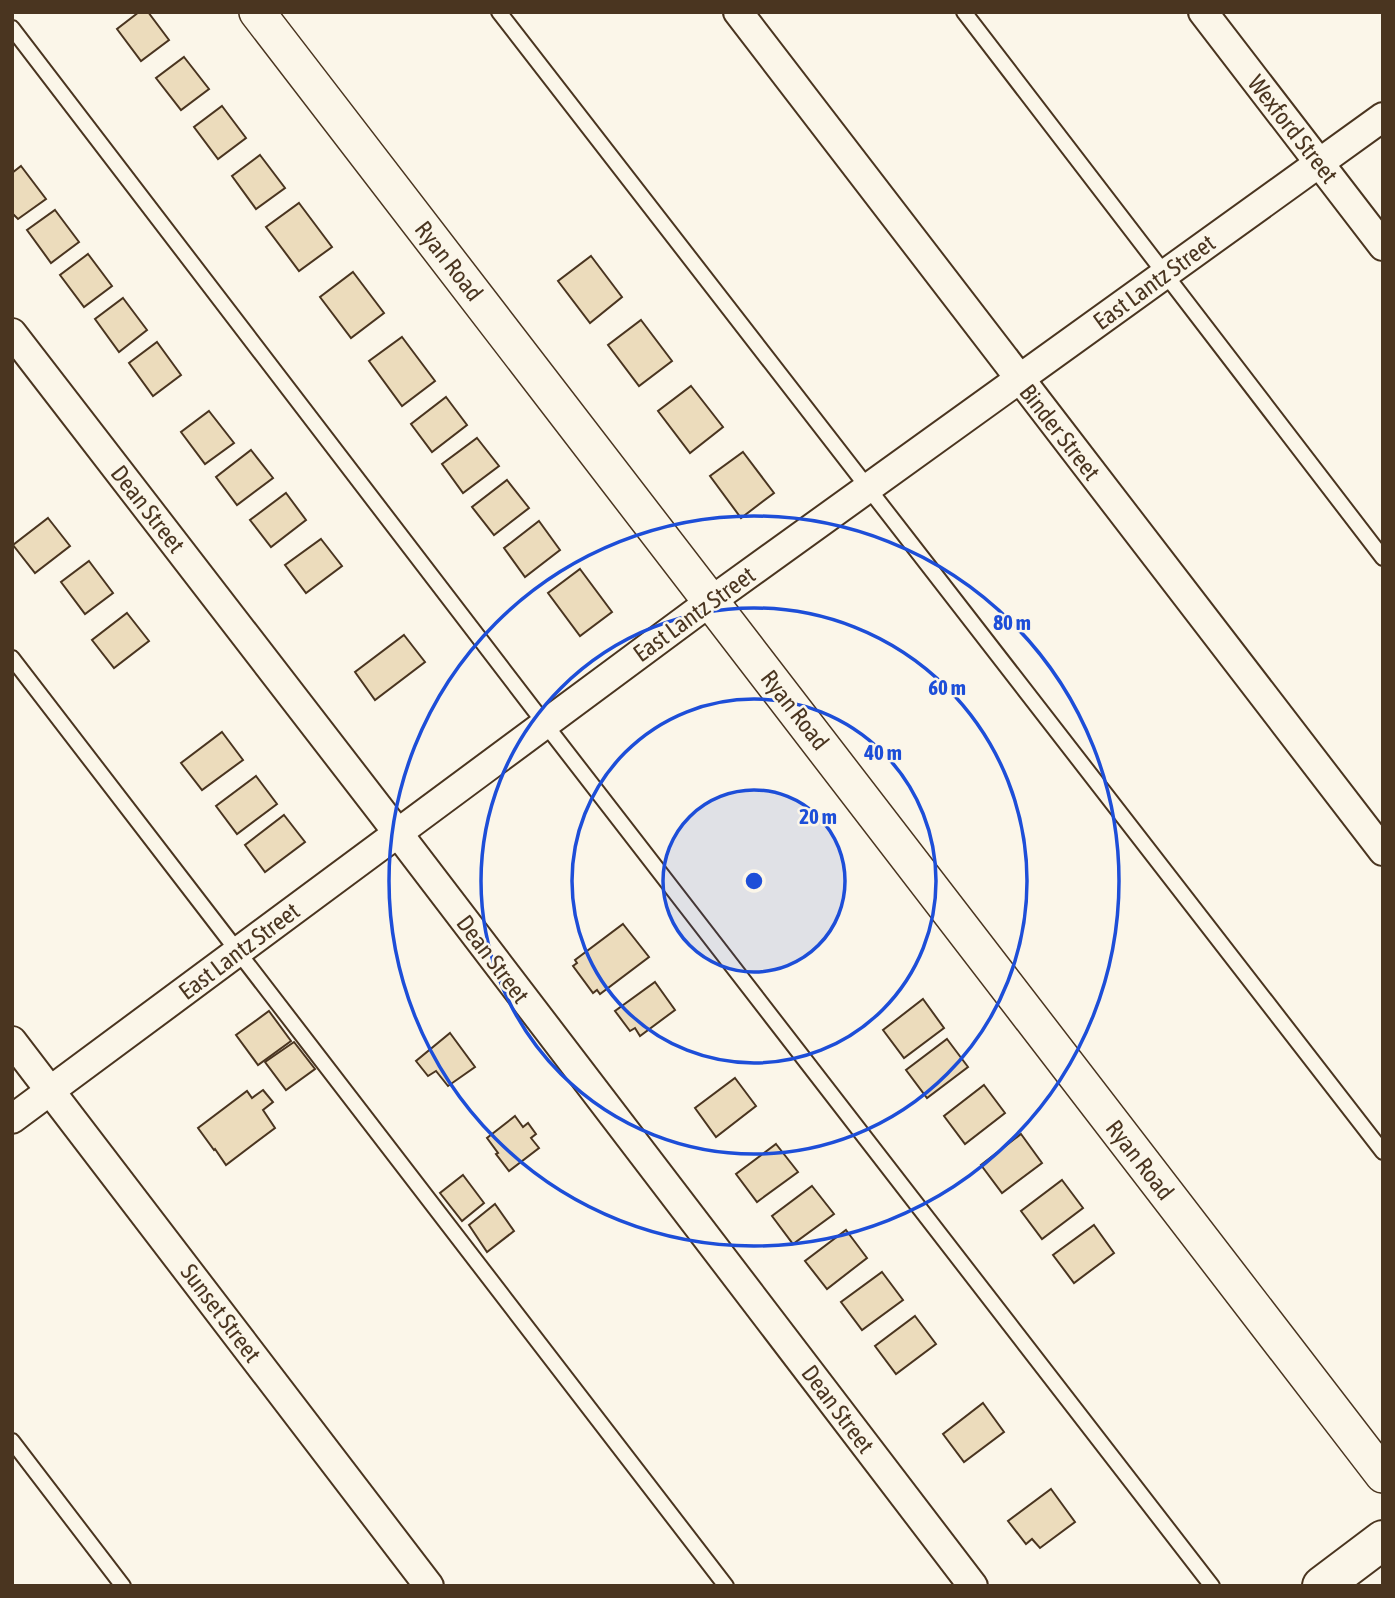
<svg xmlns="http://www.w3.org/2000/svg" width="1395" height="1598" font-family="'Asap Condensed',sans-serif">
<rect width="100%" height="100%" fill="#fbf6e9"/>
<!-- building -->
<g fill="#ecdcbc" stroke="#4a3520" stroke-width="2">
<polygon points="139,12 148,12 169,40 141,61 117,29"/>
<polygon points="184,57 209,89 181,110 156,78"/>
<polygon points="222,106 246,138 218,159 194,127"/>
<polygon points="260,155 285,188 256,209 232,176"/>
<polygon points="21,166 46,199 18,219 12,213 12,173"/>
<polygon points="299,203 332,247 299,271 266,227"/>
<polygon points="55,210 79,242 51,263 27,230"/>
<polygon points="88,254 112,286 84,307 60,275"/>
<polygon points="591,256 622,297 590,323 558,281"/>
<polygon points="353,272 384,313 351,338 320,297"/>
<polygon points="123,298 147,330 119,352 95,319"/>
<polygon points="641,320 672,361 639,386 608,345"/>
<polygon points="402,337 435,381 402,406 369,361"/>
<polygon points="157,342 181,375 153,396 129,363"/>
<polygon points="691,386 723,427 690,453 658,411"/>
<polygon points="446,397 467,425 432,452 411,424"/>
<polygon points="209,411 234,443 205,464 181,432"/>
<polygon points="477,438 499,466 463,493 442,464"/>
<polygon points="251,450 273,478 237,505 216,477"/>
<polygon points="743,452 774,493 741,518 710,476"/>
<polygon points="507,480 529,508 494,535 472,507"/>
<polygon points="286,493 306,520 271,547 250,520"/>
<polygon points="48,518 70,546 35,573 13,545"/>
<polygon points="539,521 560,550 525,577 504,548"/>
<polygon points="321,539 342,566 306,593 285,565"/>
<polygon points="89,561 113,593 85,614 61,582"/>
<polygon points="580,569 612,612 580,636 548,593"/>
<polygon points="127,613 149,641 114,668 92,640"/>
<polygon points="404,635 425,662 375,700 355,672"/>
<polygon points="222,732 243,760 202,790 181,763"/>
<polygon points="256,776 277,804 237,834 216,806"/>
<polygon points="284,815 305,842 265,872 245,845"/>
<polygon points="623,924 649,957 600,994 597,990 593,993 573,966 577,963 575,960"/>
<polygon points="655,982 675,1010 640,1036 635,1028 630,1031 615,1011"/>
<polygon points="923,999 944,1028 904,1058 883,1030"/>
<polygon points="269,1011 291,1041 258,1065 236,1035"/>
<polygon points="450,1033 475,1067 448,1086 436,1071 428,1076 416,1061"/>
<polygon points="947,1039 968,1067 927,1098 906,1070"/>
<polygon points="294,1042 315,1069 286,1090 265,1062"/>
<polygon points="735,1078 756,1106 716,1137 695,1108"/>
<polygon points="984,1085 1005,1113 965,1144 944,1116"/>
<polygon points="263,1090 273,1102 263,1110 275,1128 226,1165 215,1149 214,1150 198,1128 247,1091 252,1098"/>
<polygon points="515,1116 523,1127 528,1123 536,1134 531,1138 539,1148 509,1171 496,1154 498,1153 487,1138"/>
<polygon points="1021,1134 1042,1163 1002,1193 981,1165"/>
<polygon points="776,1144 798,1172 757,1202 736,1174"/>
<polygon points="463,1175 484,1203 462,1221 440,1193"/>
<polygon points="1062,1180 1083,1208 1042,1239 1021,1211"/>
<polygon points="812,1186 834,1214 793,1244 772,1216"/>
<polygon points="495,1204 514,1231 487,1252 469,1225"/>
<polygon points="1094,1225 1114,1253 1074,1283 1053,1255"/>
<polygon points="846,1230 867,1258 827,1289 805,1261"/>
<polygon points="882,1272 903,1300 862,1330 841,1302"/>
<polygon points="915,1316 936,1344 896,1374 875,1346"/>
<polygon points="983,1403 1004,1432 964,1462 943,1434"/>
<polygon points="1051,1489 1075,1522 1040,1548 1032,1539 1026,1544 1008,1521"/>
</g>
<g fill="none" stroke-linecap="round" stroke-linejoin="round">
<!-- service casing -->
<g stroke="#4a3520" stroke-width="18">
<g id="service">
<polyline points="499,12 1383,1152"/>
<polyline points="964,12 1383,558"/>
<polyline points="12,28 545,724 1212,1586"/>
<polyline points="12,658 726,1586"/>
<polyline points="12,1441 123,1586"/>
</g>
</g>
<!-- minor casing -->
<g stroke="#4a3520" stroke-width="32">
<g id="minor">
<polyline points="738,12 1383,851"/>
<polyline points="1203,12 1383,246"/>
<polyline points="12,333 381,811 973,1586"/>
<polyline points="12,1041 429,1586"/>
<polyline points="12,1119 711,601 1383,117"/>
</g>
</g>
<!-- tertiary casing -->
<g stroke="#4a3520" stroke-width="38">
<polyline id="tertiary" points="257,12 1383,1475"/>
</g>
<!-- secondary casing -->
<g stroke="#4a3520" stroke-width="42">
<polyline id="secondary" points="1322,1586 1383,1540"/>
</g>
<!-- service -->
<use href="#service" stroke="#fbf6e9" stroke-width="14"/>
<!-- minor -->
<use href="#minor" stroke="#fbf6e9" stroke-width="28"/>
<!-- tertiary -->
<use href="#tertiary" stroke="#fbf6e9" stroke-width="35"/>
<!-- secondary -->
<use href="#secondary" stroke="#fbf6e9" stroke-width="38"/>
</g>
<!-- distance rings -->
<circle cx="754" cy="881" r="91" fill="#1d4ed8" fill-opacity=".12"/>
<g fill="none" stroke="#1d4ed8" stroke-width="3.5">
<circle cx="754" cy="881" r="91"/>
<circle cx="754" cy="881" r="182"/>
<circle cx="754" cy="881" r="273"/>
<circle cx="754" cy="881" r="365"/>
</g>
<g text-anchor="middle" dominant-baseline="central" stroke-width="5" stroke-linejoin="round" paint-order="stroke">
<!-- street labels -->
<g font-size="24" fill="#4a3520" stroke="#fbf6e9">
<text transform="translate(1293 129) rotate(52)">Wexford Street</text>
<text transform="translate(449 261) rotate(52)">Ryan Road</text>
<text transform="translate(1154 282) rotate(-36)">East Lantz Street</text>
<text transform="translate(1060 432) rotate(52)">Binder Street</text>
<text transform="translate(148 509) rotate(52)">Dean Street</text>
<text transform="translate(694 614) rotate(-36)">East Lantz Street</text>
<text transform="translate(795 710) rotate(52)">Ryan Road</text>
<text transform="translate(239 951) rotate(-37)">East Lantz Street</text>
<text transform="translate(493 959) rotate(53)">Dean Street</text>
<text transform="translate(1140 1160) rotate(52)">Ryan Road</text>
<text transform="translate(221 1313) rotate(53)">Sunset Street</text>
<text transform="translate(838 1409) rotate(53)">Dean Street</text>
</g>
</g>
<circle cx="754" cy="881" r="10" fill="#1d4ed8" stroke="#fbf6e9" stroke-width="3.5"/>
<g font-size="21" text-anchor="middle" font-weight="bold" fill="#1d4ed8" stroke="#fbf6e9" stroke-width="5" stroke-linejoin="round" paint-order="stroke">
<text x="1012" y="630">80 m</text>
<text x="947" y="695">60 m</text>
<text x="883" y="760">40 m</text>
<text x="818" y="824">20 m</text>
</g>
<!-- border -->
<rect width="1395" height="1598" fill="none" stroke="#4a3520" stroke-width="28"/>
</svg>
